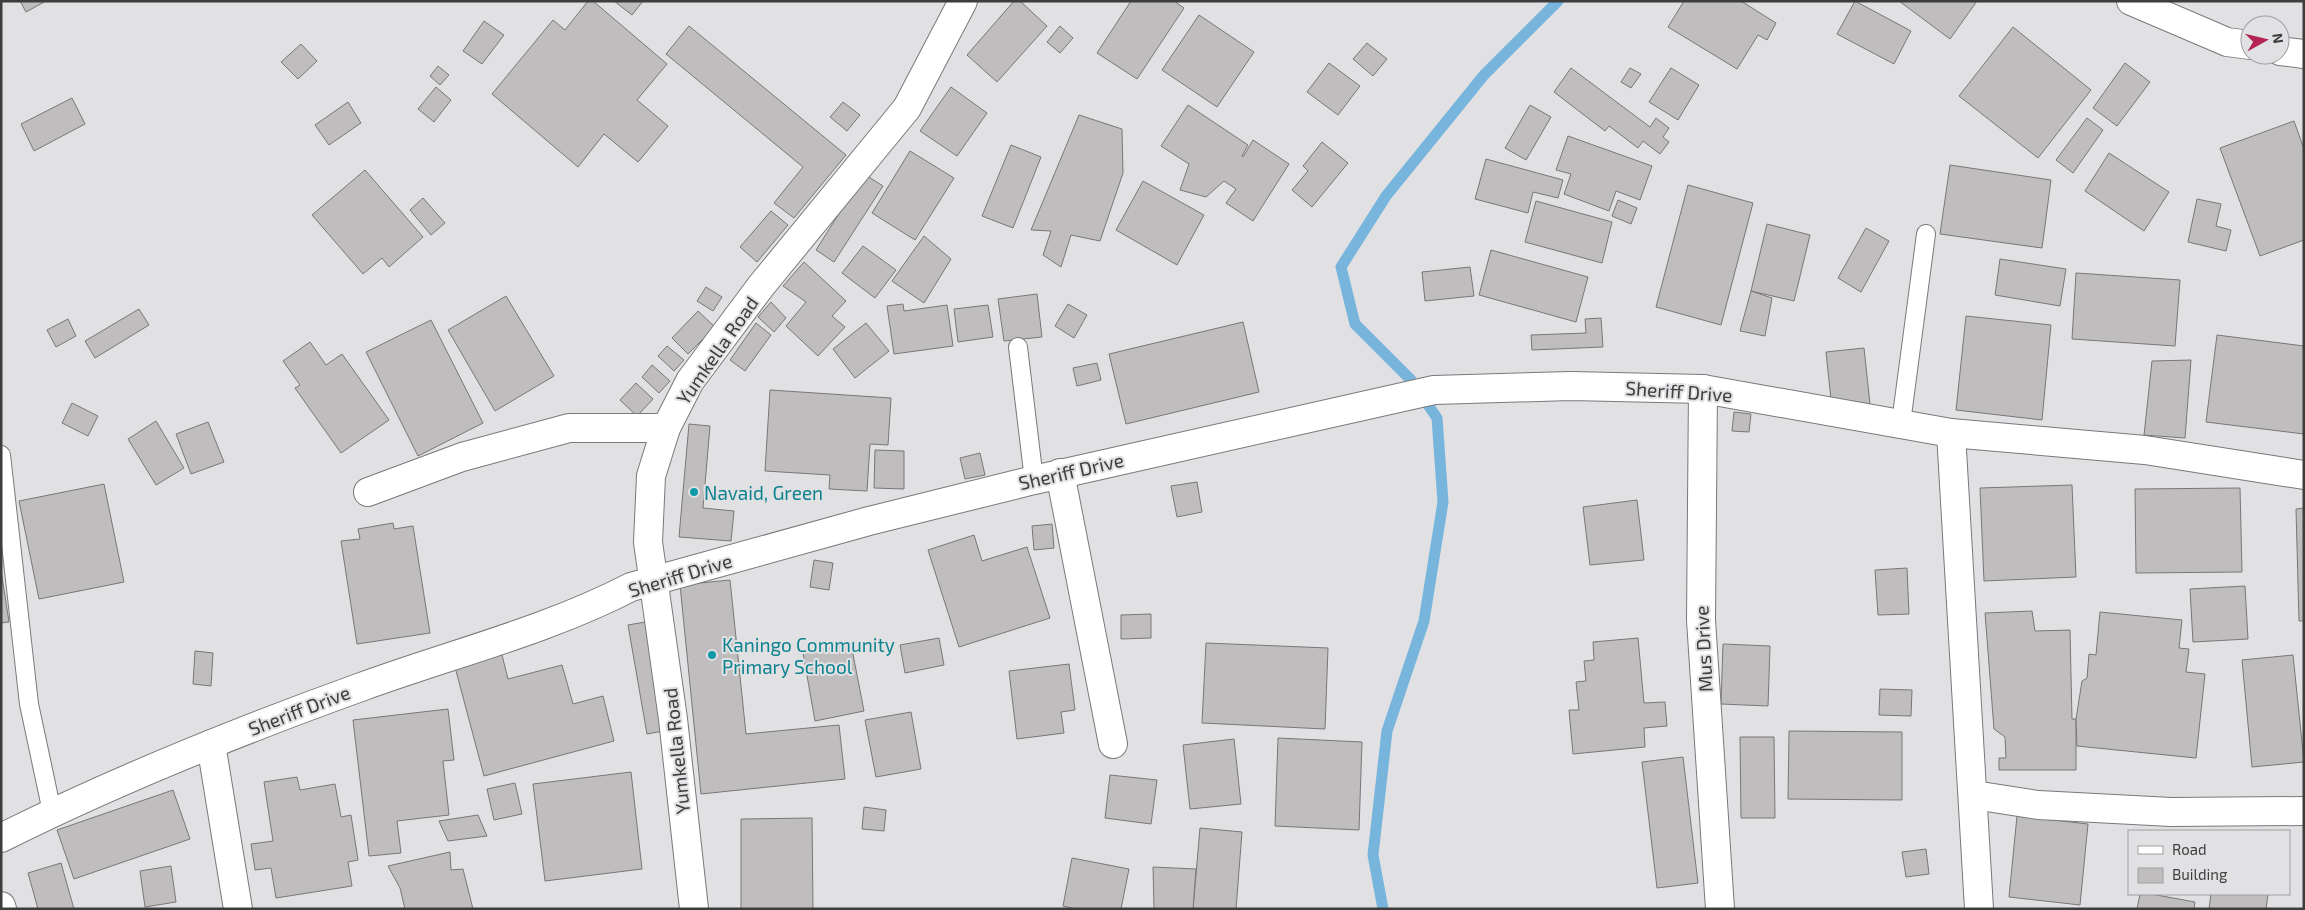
<svg xmlns="http://www.w3.org/2000/svg" width="2305" height="910" font-family="'Exo 2',sans-serif">
<rect width="100%" height="100%" fill="#e1e1e4"/>
<g fill="none" stroke-linecap="round" stroke-linejoin="round">
<!-- stream -->
<polyline stroke="#77b5dc" stroke-width="11" points="1383,909 1373,855 1387,731 1424,621 1443,502 1437,418 1411,380 1355,324 1341,267 1386,196 1484,75 1558,1"/>
</g>
<!-- building -->
<g fill="#c0bdbe" stroke="#797677">
<polygon points="20,1 46,1 26,12"/>
<polygon points="588,1 593,1 667,64 637,100 668,126 638,162 604,134 578,167 492,94 553,20 565,30"/>
<polygon points="614,1 643,1 632,15"/>
<polygon points="1014,1 1020,1 1047,26 997,82 967,55"/>
<polygon points="1131,1 1174,1 1184,8 1137,79 1097,53"/>
<polygon points="1684,1 1741,1 1776,23 1767,40 1758,35 1737,69 1668,27"/>
<polygon points="1855,1 1911,31 1894,64 1837,34"/>
<polygon points="1899,1 1977,1 1950,39"/>
<polygon points="1199,15 1254,52 1217,107 1162,70"/>
<polygon points="484,21 504,35 482,64 463,51"/>
<polygon points="689,26 846,155 794,218 774,203 803,167 666,54"/>
<polygon points="1060,26 1073,38 1060,53 1047,42"/>
<polygon points="2013,27 2091,90 2038,158 1959,96"/>
<polygon points="1367,43 1387,59 1373,76 1353,59"/>
<polygon points="301,44 317,61 298,79 281,62"/>
<polygon points="1329,63 1360,86 1338,115 1307,92"/>
<polygon points="2125,63 2150,82 2117,126 2093,108"/>
<polygon points="438,66 449,75 440,85 430,76"/>
<polygon points="1571,68 1650,127 1656,118 1669,128 1663,137 1669,142 1660,154 1643,141 1638,148 1609,126 1605,131 1554,92"/>
<polygon points="1630,68 1641,74 1631,88 1621,82"/>
<polygon points="1671,68 1699,85 1678,120 1649,102"/>
<polygon points="436,87 451,100 434,122 418,109"/>
<polygon points="951,87 987,113 957,156 920,131"/>
<polygon points="72,98 85,124 34,151 21,124"/>
<polygon points="348,102 361,123 329,145 315,125"/>
<polygon points="843,102 860,115 847,131 830,117"/>
<polygon points="1188,105 1248,145 1242,156 1243,157 1253,140 1289,164 1253,221 1226,203 1236,189 1224,181 1206,197 1180,190 1189,164 1161,146"/>
<polygon points="1530,105 1551,117 1526,160 1505,148"/>
<polygon points="1079,115 1122,129 1123,173 1100,241 1071,235 1061,267 1043,255 1051,231 1031,230"/>
<polygon points="2087,118 2103,130 2073,173 2056,160"/>
<polygon points="2294,121 2304,149 2304,240 2260,256 2220,148"/>
<polygon points="1568,136 1652,166 1640,200 1616,191 1609,211 1564,194 1571,174 1556,170"/>
<polygon points="1322,142 1348,163 1312,207 1292,190 1308,171 1303,166"/>
<polygon points="1011,145 1041,157 1013,228 982,216"/>
<polygon points="910,151 954,178 915,240 872,213"/>
<polygon points="2109,153 2169,192 2144,231 2085,191"/>
<polygon points="1486,159 1563,180 1558,198 1533,192 1528,213 1475,199"/>
<polygon points="1950,165 2051,180 2042,248 1940,234"/>
<polygon points="365,170 423,237 389,267 382,258 363,274 312,215"/>
<polygon points="864,174 883,186 834,262 816,250"/>
<polygon points="1143,181 1204,215 1177,265 1116,230"/>
<polygon points="1688,185 1753,203 1721,325 1656,307"/>
<polygon points="423,198 445,223 431,235 410,210"/>
<polygon points="2197,199 2221,204 2216,226 2231,230 2226,251 2188,242"/>
<polygon points="1618,200 1637,208 1631,224 1612,216"/>
<polygon points="1536,201 1612,222 1602,263 1525,242"/>
<polygon points="771,211 788,225 757,262 740,247"/>
<polygon points="1767,224 1810,235 1794,301 1751,291"/>
<polygon points="1866,228 1889,241 1861,292 1838,278"/>
<polygon points="924,236 951,259 924,303 892,281"/>
<polygon points="863,246 896,270 875,298 842,273"/>
<polygon points="1491,250 1588,277 1576,322 1479,295"/>
<polygon points="2000,259 2066,269 2060,306 1995,295"/>
<polygon points="804,262 846,301 832,316 845,327 818,356 786,326 806,302 783,286"/>
<polygon points="1470,267 1474,296 1425,301 1422,272"/>
<polygon points="2076,273 2180,280 2175,346 2072,339"/>
<polygon points="706,287 722,297 713,311 697,301"/>
<polygon points="1751,291 1772,298 1765,336 1740,331"/>
<polygon points="1037,294 1042,337 1004,341 998,299"/>
<polygon points="506,296 554,376 495,411 448,330"/>
<polygon points="771,302 786,318 774,332 758,317"/>
<polygon points="903,304 904,311 947,305 953,346 894,354 887,306"/>
<polygon points="1068,304 1087,315 1074,338 1055,326"/>
<polygon points="988,305 993,337 958,342 954,309"/>
<polygon points="139,309 149,325 95,358 85,341"/>
<polygon points="698,311 715,327 688,354 672,338"/>
<polygon points="1966,316 2051,325 2042,420 1956,410"/>
<polygon points="1601,318 1603,347 1532,350 1531,335 1586,333 1585,319"/>
<polygon points="68,319 76,336 56,347 47,330"/>
<polygon points="431,320 483,423 418,456 366,352"/>
<polygon points="1243,322 1259,392 1126,424 1109,354"/>
<polygon points="756,323 771,335 745,371 730,360"/>
<polygon points="866,323 889,351 855,378 833,349"/>
<polygon points="2217,335 2304,346 2304,434 2206,422"/>
<polygon points="310,342 326,365 342,354 389,420 341,453 295,388 300,385 283,361"/>
<polygon points="667,346 684,360 674,371 658,356"/>
<polygon points="1864,348 1870,404 1832,409 1826,352"/>
<polygon points="2191,360 2185,438 2144,435 2152,361"/>
<polygon points="1097,363 1101,380 1077,386 1073,368"/>
<polygon points="652,365 670,381 659,393 642,377"/>
<polygon points="636,383 653,399 637,416 620,400"/>
<polygon points="770,390 891,398 888,445 870,444 867,491 829,489 830,475 765,471"/>
<polygon points="72,403 98,416 88,436 62,423"/>
<polygon points="1734,412 1751,414 1749,432 1732,431"/>
<polygon points="156,421 184,468 156,485 128,439"/>
<polygon points="208,422 224,462 191,474 176,434"/>
<polygon points="689,424 710,426 703,508 734,511 731,541 679,537"/>
<polygon points="875,450 904,451 904,489 874,488"/>
<polygon points="980,453 985,475 965,479 960,458"/>
<polygon points="1197,482 1202,512 1177,517 1171,486"/>
<polygon points="104,484 124,582 39,599 19,501"/>
<polygon points="2072,485 2076,577 1984,581 1980,488"/>
<polygon points="2240,488 2242,572 2136,573 2135,489"/>
<polygon points="1637,500 1644,560 1590,565 1583,507"/>
<polygon points="2304,508 2304,621 2299,621 2296,509"/>
<polygon points="393,523 394,529 413,526 430,633 357,644 341,541 360,539 358,529"/>
<polygon points="1052,524 1054,548 1034,550 1032,526"/>
<polygon points="974,535 982,561 1027,547 1050,618 959,647 928,550"/>
<polygon points="814,560 833,563 829,590 810,587"/>
<polygon points="1907,568 1909,614 1878,615 1875,570"/>
<polygon points="1,570 9,622 1,623"/>
<polygon points="730,580 746,734 839,725 845,779 701,794 680,585"/>
<polygon points="2245,586 2248,639 2193,642 2190,589"/>
<polygon points="2032,611 2035,631 2070,630 2072,719 2076,719 2076,770 1999,770 1999,758 2006,758 2005,737 1994,729 1985,613"/>
<polygon points="2100,612 2182,620 2179,648 2189,649 2186,672 2205,674 2196,758 2077,746 2076,719 2082,681 2087,678 2089,654 2096,655"/>
<polygon points="1151,614 1151,638 1121,639 1121,615"/>
<polygon points="645,622 664,731 647,734 628,625"/>
<polygon points="939,638 944,665 905,673 900,645"/>
<polygon points="1638,638 1644,703 1665,702 1667,726 1644,728 1645,747 1573,754 1569,710 1579,710 1576,682 1586,681 1584,661 1594,660 1593,642"/>
<polygon points="1206,643 1328,648 1325,729 1202,723"/>
<polygon points="851,644 864,711 815,721 803,653"/>
<polygon points="1723,644 1770,646 1768,706 1721,704"/>
<polygon points="195,651 213,653 211,686 193,684"/>
<polygon points="502,655 508,679 562,665 573,704 603,696 614,741 484,776 455,667"/>
<polygon points="2293,655 2304,762 2252,767 2242,660"/>
<polygon points="1069,664 1075,710 1061,712 1064,733 1017,739 1009,671"/>
<polygon points="1880,689 1912,690 1911,716 1879,715"/>
<polygon points="448,709 454,760 443,761 449,815 397,821 401,853 369,856 353,720"/>
<polygon points="911,712 921,769 876,777 865,720"/>
<polygon points="1789,731 1902,732 1902,800 1788,799"/>
<polygon points="1740,737 1774,737 1775,818 1741,818"/>
<polygon points="1278,738 1362,742 1359,830 1275,826"/>
<polygon points="1234,739 1241,804 1190,809 1183,745"/>
<polygon points="1683,757 1698,883 1657,888 1642,762"/>
<polygon points="631,772 642,869 545,881 533,784"/>
<polygon points="1110,775 1157,780 1151,824 1105,818"/>
<polygon points="297,777 300,790 335,784 341,817 351,815 358,860 348,862 352,886 276,898 271,868 255,870 251,844 273,841 264,782"/>
<polygon points="515,783 522,814 494,820 487,789"/>
<polygon points="173,790 190,839 74,879 57,830"/>
<polygon points="864,807 886,810 884,831 862,829"/>
<polygon points="478,815 487,836 448,841 439,821"/>
<polygon points="2017,816 2088,824 2080,905 2009,897"/>
<polygon points="812,818 813,909 741,909 741,819"/>
<polygon points="1200,828 1242,832 1236,909 1193,909"/>
<polygon points="1926,849 1929,874 1906,877 1902,852"/>
<polygon points="450,852 451,870 463,869 473,909 405,909 400,888 388,866"/>
<polygon points="1072,858 1129,869 1121,909 1076,909 1063,906"/>
<polygon points="61,863 74,909 38,909 28,873"/>
<polygon points="171,866 176,902 145,907 140,871"/>
<polygon points="1153,867 1196,869 1193,909 1154,909"/>
<polygon points="2140,894 2151,894 2195,902 2194,909 2137,909"/>
<polygon points="2211,894 2268,894 2266,909 2209,909"/>
</g>
<g fill="none" stroke-linecap="round" stroke-linejoin="round">
<!-- lane casing -->
<g stroke="#79797b" stroke-width="20">
<g id="lane">
<polyline points="1018,347 1034,480"/>
<polyline points="1901,423 1926,234"/>
<polyline points="1,455 29,704 52,812"/>
</g>
</g>
<!-- street casing -->
<g stroke="#79797b" stroke-width="30">
<g id="street">
<polyline points="2131,1 2227,42 2250,45"/>
<polyline points="2280,51 2304,54"/>
<polyline points="1703,389 1701,620 1720,909"/>
<polyline points="1951,433 1979,909"/>
<polyline points="1060,473 1113,744"/>
<polyline points="368,492 462,457 569,428 666,428"/>
<polyline points="211,744 238,909"/>
<polyline points="1974,795 2038,805 2171,812 2304,811"/>
<path d="M1 838C117 780 239 731 361 687 451 654 546 631 631 587L869 521 1034 480 1434 390 1571 386 1703 389 1951 433 2145 450 2304 475"/>
<polyline points="1,906 2,909"/>
<polyline points="694,909 673,719 648,542 651,476 666,428 690,381 761,286 907,108 963,1"/>
</g>
</g>
<!-- lane -->
<use href="#lane" stroke="#fff" stroke-width="18"/>
<!-- street -->
<use href="#street" stroke="#fff" stroke-width="28"/>
</g>
<!-- markers -->
<g fill="#0f9aa8" stroke="#e1e1e4" stroke-width="2">
<circle cx="694" cy="492" r="5"/>
<circle cx="712" cy="655" r="5"/>
</g>
<g text-anchor="middle" dominant-baseline="central" stroke-width="4" stroke-linejoin="round" paint-order="stroke">
<!-- street labels -->
<g font-size="19" fill="#3d3d3e" stroke="#e1e1e4">
<text transform="translate(717 350) rotate(-55)">Yumkella Road</text>
<text transform="translate(1679 391) rotate(4)">Sheriff Drive</text>
<text transform="translate(1071 471) rotate(-13)">Sheriff Drive</text>
<text transform="translate(680 575) rotate(-17)">Sheriff Drive</text>
<text transform="translate(1703 649) rotate(-93)">Mus Drive</text>
<text transform="translate(299 710) rotate(-21)">Sheriff Drive</text>
<text transform="translate(676 751) rotate(-96)">Yumkella Road</text>
</g>
<!-- culture labels -->
<g font-size="19" fill="#0d838f" stroke="#e1e1e4" text-anchor="start">
<text x="704" y="492">Navaid, Green</text>
<text x="722" y="644">Kaningo Community<tspan x="722" dy="22">Primary School</tspan></text>
</g>
</g>
<!-- border -->
<rect width="2305" height="910" fill="none" stroke="#3d3d3e" stroke-width="5"/>
<!-- legend -->
<rect x="2128" y="830" width="162" height="65" fill="#e1e1e4" stroke="#9f9fa2"/>
<rect x="2138" y="846" width="25" height="8" fill="#ffffff" stroke="#9f9fa2"/>
<text x="2172" y="855" font-size="15" fill="#3d3d3e">Road</text>
<rect x="2138" y="868" width="25" height="15" fill="#c0bdbe" stroke="#9f9fa2"/>
<text x="2172" y="880" font-size="15" fill="#3d3d3e">Building</text>
<!-- north arrow -->
<g transform="translate(2265 40) rotate(82)"><circle r="24" fill="#e1e1e4" stroke="#9f9fa2"/>
<path d="M0-4L9 19L0 12L-9 19Z" fill="#b32353"/>
<text y="-8" font-size="14" font-weight="bold" text-anchor="middle" fill="#3d3d3e">N</text>
</g>
</svg>
